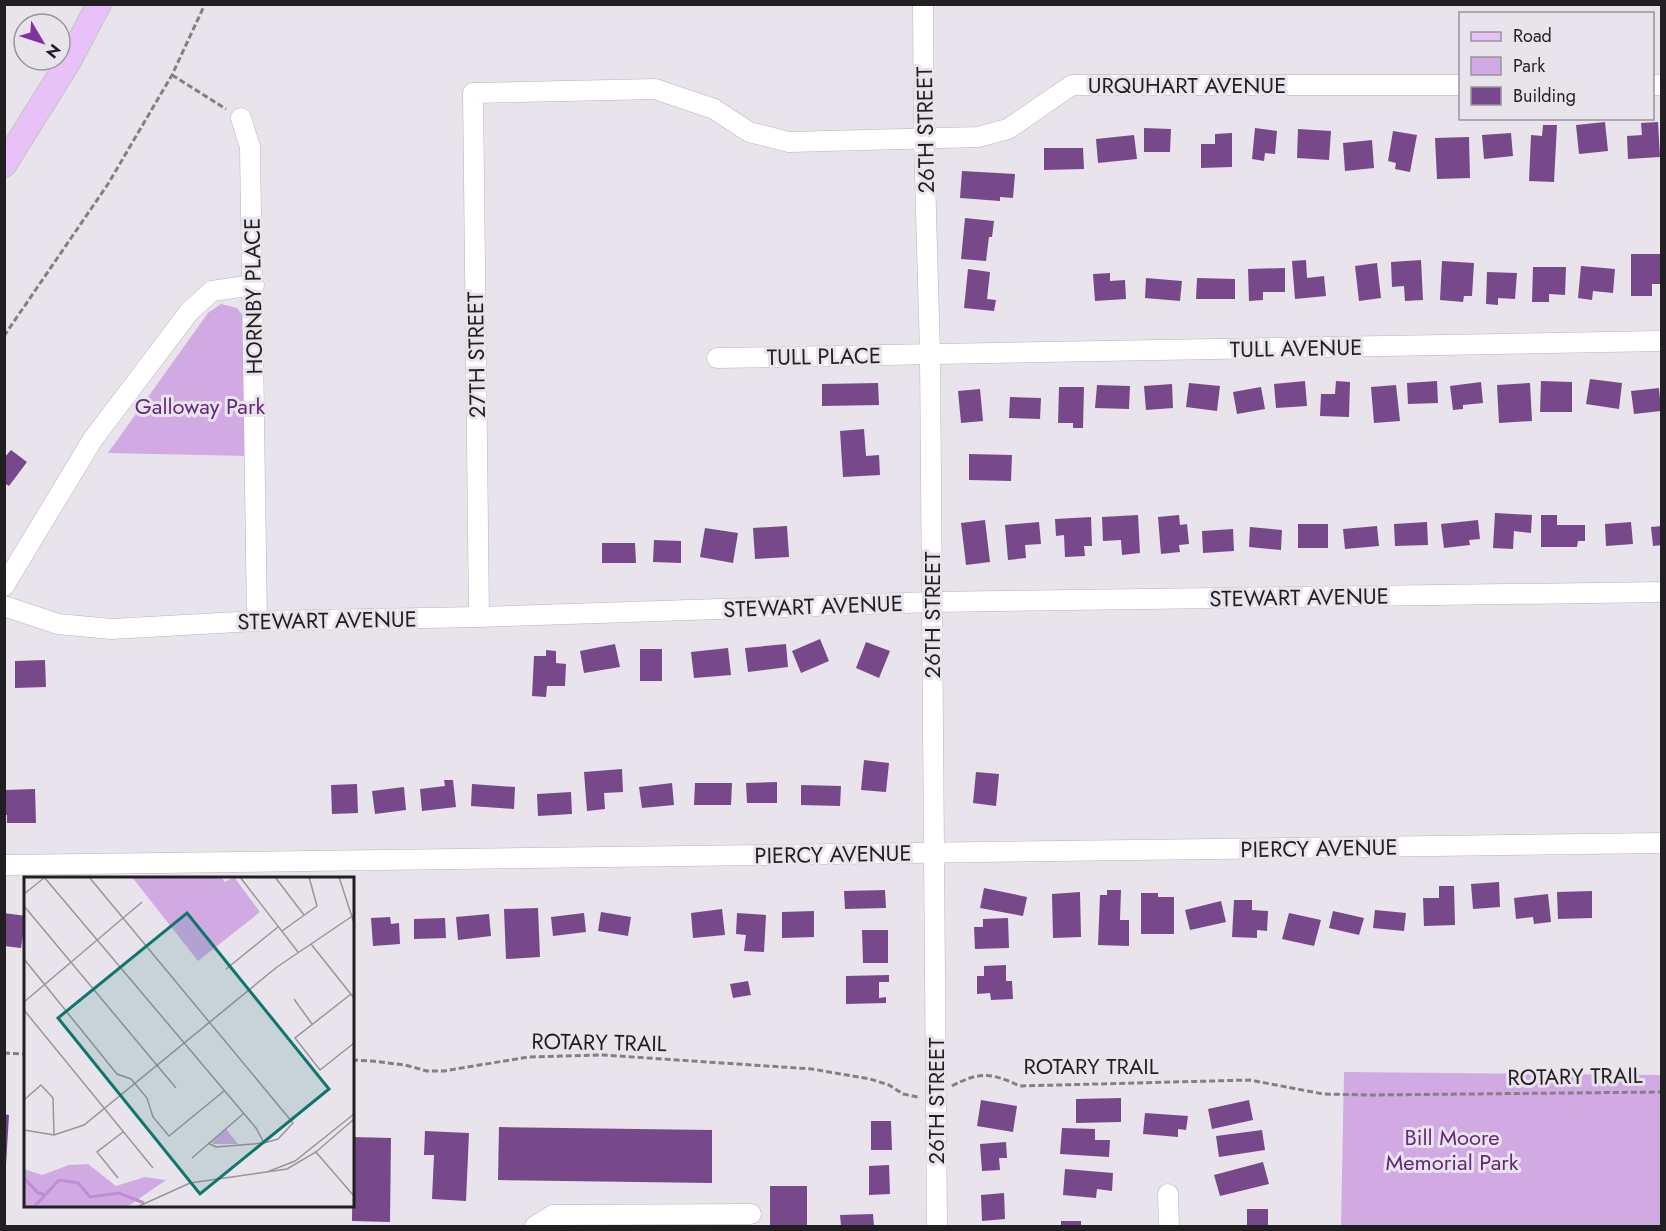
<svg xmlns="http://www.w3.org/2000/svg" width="1666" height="1231" font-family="Jost,sans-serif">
<rect width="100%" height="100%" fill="#e9e3ec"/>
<!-- green -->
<g fill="#d1a9e3">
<polygon points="221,304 237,308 246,320 248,456 108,453 208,313"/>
<polygon points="1344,1072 1661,1075 1661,1226 1341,1226"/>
</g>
<!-- building -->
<g fill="#77498a">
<polygon points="1605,122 1608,151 1579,154 1576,125"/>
<polygon points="1658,122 1660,157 1628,159 1627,136 1642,135 1641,123"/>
<polygon points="1543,125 1557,125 1554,182 1529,181 1531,135 1542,136"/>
<polygon points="1144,128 1171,129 1170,152 1144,152"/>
<polygon points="1255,128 1277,131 1275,154 1265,153 1264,161 1252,159"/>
<polygon points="1298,129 1331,131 1329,160 1297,158"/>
<polygon points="1393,131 1417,135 1410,172 1395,169 1396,163 1388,161"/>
<polygon points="1232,133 1232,167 1201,168 1201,144 1215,144 1215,134"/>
<polygon points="1511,133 1513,156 1484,159 1482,135"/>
<polygon points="1134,135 1137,159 1098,163 1096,139"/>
<polygon points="1469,137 1470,178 1437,179 1435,138"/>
<polygon points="1372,140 1374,168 1345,171 1343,143"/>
<polygon points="1044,148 1083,148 1084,169 1044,170"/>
<polygon points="962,171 1015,174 1013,198 1000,197 1000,201 960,198"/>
<polygon points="965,218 994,221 992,237 989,237 986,261 961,259"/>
<polygon points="1631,254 1662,254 1662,284 1652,284 1652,296 1631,296"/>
<polygon points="1306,260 1307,278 1324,276 1326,296 1295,299 1292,261"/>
<polygon points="1421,260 1423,300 1405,301 1404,286 1392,287 1391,262"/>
<polygon points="1442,261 1474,263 1472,296 1464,296 1463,302 1440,300"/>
<polygon points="1377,263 1381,298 1359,301 1355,266"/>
<polygon points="1581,266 1615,269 1613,293 1593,291 1592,300 1578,298"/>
<polygon points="1533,267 1566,267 1565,295 1549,294 1549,302 1532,302"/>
<polygon points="1285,268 1285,292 1263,292 1263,300 1249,301 1248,269"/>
<polygon points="968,269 990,272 987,299 996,300 994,311 964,308"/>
<polygon points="1487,272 1517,273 1515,299 1498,298 1498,305 1486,304"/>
<polygon points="1110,273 1110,281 1125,280 1126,299 1095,301 1093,274"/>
<polygon points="1146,278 1182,281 1180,301 1145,298"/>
<polygon points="1197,278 1235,279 1235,299 1196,299"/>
<polygon points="1590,379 1622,383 1619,409 1586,404"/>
<polygon points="1305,381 1307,406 1276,408 1274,384"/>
<polygon points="1336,381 1350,382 1349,417 1320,416 1321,394 1335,394"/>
<polygon points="1437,381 1438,403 1408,404 1407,383"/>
<polygon points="1541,381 1572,382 1572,412 1540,412"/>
<polygon points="1481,382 1483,403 1463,405 1463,409 1453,410 1450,386"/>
<polygon points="878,383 879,405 822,406 822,384"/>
<polygon points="1189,383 1220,386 1217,411 1186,407"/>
<polygon points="1530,383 1532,421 1499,423 1497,385"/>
<polygon points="1172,384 1173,408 1146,410 1144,386"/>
<polygon points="1097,385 1130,386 1129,409 1095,408"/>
<polygon points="1396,385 1400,421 1374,423 1371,387"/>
<polygon points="1059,387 1084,387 1083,428 1073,428 1073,423 1058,423"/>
<polygon points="1261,387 1265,409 1237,414 1233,392"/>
<polygon points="1659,388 1661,411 1634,414 1631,391"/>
<polygon points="980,389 983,421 961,423 958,391"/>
<polygon points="1010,397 1041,398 1040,419 1009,418"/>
<polygon points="864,429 866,456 879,455 880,475 843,477 840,431"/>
<polygon points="11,450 27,462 9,486 4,483 4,458"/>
<polygon points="969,454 1012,455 1011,481 969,480"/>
<polygon points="1495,513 1532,515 1531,533 1514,531 1513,549 1493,548"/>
<polygon points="1138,515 1140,553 1122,555 1121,540 1103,541 1102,517"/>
<polygon points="1179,515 1180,525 1187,524 1189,544 1179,545 1180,552 1161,554 1158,517"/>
<polygon points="1541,515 1557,515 1557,525 1585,525 1585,541 1578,541 1577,547 1541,547"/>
<polygon points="1091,517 1092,546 1084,546 1085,556 1065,557 1064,535 1056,536 1055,519"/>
<polygon points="985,520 990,562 966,565 961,523"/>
<polygon points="1478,520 1480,539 1469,540 1470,545 1444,548 1441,524"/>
<polygon points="1039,522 1041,544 1025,545 1026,558 1008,560 1005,525"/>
<polygon points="1427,522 1428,545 1395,546 1394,524"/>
<polygon points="1631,522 1633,544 1606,546 1605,524"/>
<rect x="1298" y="524" width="30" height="24"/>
<polygon points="787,526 789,557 755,559 753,528"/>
<polygon points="1377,526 1379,546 1345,549 1343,529"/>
<polygon points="1662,526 1662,545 1653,546 1651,527"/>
<polygon points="1250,527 1282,530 1281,550 1249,547"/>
<polygon points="705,528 738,533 733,563 700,557"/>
<polygon points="1233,529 1234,551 1203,553 1202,531"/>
<polygon points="654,540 681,541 681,563 653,562"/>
<polygon points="602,543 635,543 636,563 602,563"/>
<polygon points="820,639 829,661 801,673 792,651"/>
<polygon points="866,642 890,651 879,678 856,668"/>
<polygon points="615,644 620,667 584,673 580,651"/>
<polygon points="786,644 788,667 748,672 745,648"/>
<polygon points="728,648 731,675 694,678 691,652"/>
<rect x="640" y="649" width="22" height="32"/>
<polygon points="546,650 556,651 556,663 566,664 565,686 547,686 546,697 532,696 534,656 546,656"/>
<polygon points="45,660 46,687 15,688 15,661"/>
<polygon points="864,760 889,763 886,792 861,790"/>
<polygon points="622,769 623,792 604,793 605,809 587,811 584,772"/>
<polygon points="976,772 999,774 996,806 973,803"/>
<polygon points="444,780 453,780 456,807 422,811 420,789 445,786"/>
<polygon points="777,782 777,803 747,803 746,783"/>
<polygon points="672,783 674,805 642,808 639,787"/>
<polygon points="695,783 732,783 731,805 694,805"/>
<polygon points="357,784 358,813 332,814 331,785"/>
<polygon points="472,784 515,787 514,809 471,806"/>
<polygon points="801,785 841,786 840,806 801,805"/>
<polygon points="404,787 406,810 375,814 372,791"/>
<polygon points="35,789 36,823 7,823 7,815 4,815 4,790"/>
<polygon points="571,792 572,814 538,816 537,794"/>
<polygon points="1499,882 1500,907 1473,909 1471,884"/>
<polygon points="1439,886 1454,886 1455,925 1424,926 1423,898 1439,898"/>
<polygon points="984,888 1027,897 1023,916 980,908"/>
<polygon points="885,890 886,908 845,909 844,891"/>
<polygon points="1107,890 1121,890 1120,920 1129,920 1129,946 1098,945 1100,895 1107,895"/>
<polygon points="1592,891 1592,918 1558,919 1557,892"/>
<polygon points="1080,892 1081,937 1053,938 1052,894"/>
<polygon points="1141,893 1158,893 1158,897 1174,897 1174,934 1141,934"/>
<polygon points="1548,894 1551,922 1534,924 1533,917 1516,919 1514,898"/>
<polygon points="1234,900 1252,900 1252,910 1268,911 1267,931 1257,930 1257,938 1232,937"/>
<polygon points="1221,901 1226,922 1190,930 1185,910"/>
<polygon points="538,908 540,957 506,959 504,909"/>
<polygon points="722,909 725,935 693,938 691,913"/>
<polygon points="1375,910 1406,913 1404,931 1373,928"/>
<polygon points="814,911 814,937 782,938 782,912"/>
<polygon points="1333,911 1364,918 1359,935 1329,928"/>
<polygon points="601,912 631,917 628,936 598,931"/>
<polygon points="4,913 26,916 21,948 4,946"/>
<polygon points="584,913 586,932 553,936 551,917"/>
<polygon points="737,913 766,915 764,952 744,951 746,935 736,934"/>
<polygon points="1289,913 1321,920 1314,946 1282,939"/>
<polygon points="489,914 491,936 458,940 456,917"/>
<polygon points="390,917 391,924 399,923 400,944 373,946 371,918"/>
<polygon points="445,918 446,938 414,939 414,919"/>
<polygon points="1008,918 1009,948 975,949 974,927 983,927 983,919"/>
<polygon points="862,930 888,930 888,963 863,963"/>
<polygon points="1006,965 1006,981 1012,981 1013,999 991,1000 990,993 977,994 977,976 984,976 984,966"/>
<polygon points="889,975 889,982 879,982 879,998 886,997 886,1003 846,1004 846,976"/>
<polygon points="748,981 751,995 733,998 730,984"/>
<polygon points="1121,1098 1121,1122 1076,1123 1076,1099"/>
<polygon points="981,1100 1017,1106 1013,1132 977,1126"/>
<polygon points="1249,1100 1253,1120 1212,1129 1208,1109"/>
<polygon points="1145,1113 1188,1116 1186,1130 1178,1129 1178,1137 1143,1134"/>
<polygon points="4,1114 9,1115 6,1165 4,1165"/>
<polygon points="871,1121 891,1121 892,1150 871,1150"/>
<polygon points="499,1127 712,1130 712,1183 498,1180"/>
<polygon points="1062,1128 1095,1129 1095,1140 1110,1140 1109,1157 1060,1154"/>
<polygon points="1262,1130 1265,1150 1219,1157 1216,1136"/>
<polygon points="425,1131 469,1133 466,1201 432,1199 434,1155 424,1155"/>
<polygon points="353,1137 391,1138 390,1222 352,1221"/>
<polygon points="1006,1142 1007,1158 999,1158 1000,1170 982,1171 980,1144"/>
<polygon points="1263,1162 1269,1184 1220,1196 1214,1175"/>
<polygon points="889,1165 890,1194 869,1195 869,1166"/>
<polygon points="1065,1169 1113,1173 1112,1191 1097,1189 1096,1198 1063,1195"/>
<rect x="770" y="1186" width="37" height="40"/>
<polygon points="1004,1193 1005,1219 982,1221 981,1195"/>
<rect x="1247" y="1209" width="21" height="17"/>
<polygon points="873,1214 874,1226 841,1226 840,1215"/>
<rect x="1061" y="1221" width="20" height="5"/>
</g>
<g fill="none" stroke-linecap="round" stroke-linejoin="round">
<!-- minor casing -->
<g stroke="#b9b3bc" stroke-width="21">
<g id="minor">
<polyline points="923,4 924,140 930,354 937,1226"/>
<polyline points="1652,85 1662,85"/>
<polyline points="241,118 250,147 257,621"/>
<polyline points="717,358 1662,341"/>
<polyline points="4,586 93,439 189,312 212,291 254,285"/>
<polyline points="4,606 58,624 111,629 257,621 479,617 932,602 1662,592"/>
<polyline points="479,617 473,93 655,89 714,109 749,132 789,142 978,137 1008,129 1072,85 1460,85"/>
<polyline points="4,865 1662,843"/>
<polyline points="1168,1194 1169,1226"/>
<polyline points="535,1226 553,1215 751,1214"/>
</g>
</g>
<!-- major casing -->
<g stroke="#c5c5c6" stroke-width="26">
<polyline id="major" points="4,165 69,61 99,4"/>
</g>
<!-- path -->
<g stroke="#837f85" stroke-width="3" stroke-dasharray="6 3" stroke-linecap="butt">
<polyline points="172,75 226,109"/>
<polyline points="4,336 108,184 172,75 205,4"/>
<polyline points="4,1053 26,1054"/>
<polyline points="352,1060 372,1061 405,1065 427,1071 444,1071 528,1057 603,1055 812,1069 870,1079 889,1085 903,1094 918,1097"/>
<path d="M952 1086C980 1071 992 1073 1020 1086L1250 1080 1323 1094 1371 1095 1662 1092"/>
</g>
<!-- minor -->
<use href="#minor" stroke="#fff" stroke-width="20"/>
<!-- major -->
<use href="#major" stroke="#e9c1f9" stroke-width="24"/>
</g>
<g text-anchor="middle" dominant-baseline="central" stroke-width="6" stroke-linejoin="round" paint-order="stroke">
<!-- street labels -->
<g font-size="22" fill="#211f22" stroke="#e9e3ec">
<text x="1187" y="85">URQUHART AVENUE</text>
<text transform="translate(925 130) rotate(-91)">26TH STREET</text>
<text transform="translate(253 296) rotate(-91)">HORNBY PLACE</text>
<text transform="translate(1296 348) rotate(-1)">TULL AVENUE</text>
<text transform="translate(476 355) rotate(-91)">27TH STREET</text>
<text transform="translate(824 356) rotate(-1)">TULL PLACE</text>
<text transform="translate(1299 597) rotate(-1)">STEWART AVENUE</text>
<text transform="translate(813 606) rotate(-2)">STEWART AVENUE</text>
<text transform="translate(932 615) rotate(-90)">26TH STREET</text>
<text transform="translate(327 620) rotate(-1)">STEWART AVENUE</text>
<text transform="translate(1319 848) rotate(-1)">PIERCY AVENUE</text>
<text transform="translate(833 854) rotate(-1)">PIERCY AVENUE</text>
<text transform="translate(599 1042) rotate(1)">ROTARY TRAIL</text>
<text x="1091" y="1066">ROTARY TRAIL</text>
<text transform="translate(1575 1076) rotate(-1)">ROTARY TRAIL</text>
<text transform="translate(936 1101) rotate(-90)">26TH STREET</text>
</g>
<!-- park labels -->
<g font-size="22" fill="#64287b" stroke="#e9e3ec">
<text x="200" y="406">Galloway Park</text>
<text x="1452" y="1137">Bill Moore<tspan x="1452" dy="25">Memorial Park</tspan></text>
</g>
</g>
<!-- overview -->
<g transform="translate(24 877)">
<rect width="330" height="330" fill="#e9e3ec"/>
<path d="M108 0H197L201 5 210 0 236 35 174 84ZM202 252 214 267H189L188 265ZM64 287 92 309 121 300 142 303 103 330H0V292L18 298 45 288Z" fill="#d1a9e3"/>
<path fill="none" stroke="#be8dd3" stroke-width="3" d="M0 301 14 316 20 317M10 330 35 303 54 306 66 320 95 316 120 326"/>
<path fill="none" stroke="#99959b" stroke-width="1.5" d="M20 0 232 251 240 266M65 0 269 246 254 262 240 266 192 270 184 266M216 0 274 75M251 0 280 38M315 0 330 46M0 17 20 1M0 29 152 211M258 54 293 29 285 0M287 67 330 121M0 82 93 197 107 202 123 221 129 240 145 259 200 214M202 92 254 50M327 117 271 161 296 193 330 166M270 122 288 147M0 125 118 25M0 133 129 291M0 223 17 208 29 221 30 258M0 253 30 258 60 248 253 90 330 38M291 274 330 319M168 281 219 237M243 295 271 284 330 237M94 301 73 275 99 255M113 330 166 306 263 292 292 275 330 242"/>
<path fill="#0f766e" fill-opacity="0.15" stroke="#0f766e" stroke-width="3" d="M163 36 305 212 176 317 34 141Z"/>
<rect width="330" height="330" fill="none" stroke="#211f22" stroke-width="3"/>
</g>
<!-- border -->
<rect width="1666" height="1231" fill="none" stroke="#211f22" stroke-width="12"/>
<!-- legend -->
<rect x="1459" y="12" width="195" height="108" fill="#e9e3ec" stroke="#99959b" stroke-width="1.5"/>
<rect x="1471" y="32" width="30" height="9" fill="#e9c1f9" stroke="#99959b" stroke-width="1.5"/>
<text x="1513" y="42" font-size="18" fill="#211f22">Road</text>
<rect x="1471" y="57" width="30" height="18" fill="#d1a9e3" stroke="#99959b" stroke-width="1.5"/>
<text x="1513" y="72" font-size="18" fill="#211f22">Park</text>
<rect x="1471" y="87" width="30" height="18" fill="#77498a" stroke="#99959b" stroke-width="1.5"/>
<text x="1513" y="102" font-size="18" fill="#211f22">Building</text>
<!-- north arrow -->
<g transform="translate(42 42) rotate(129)"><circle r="28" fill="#e9e3ec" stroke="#99959b" stroke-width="1.5"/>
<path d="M0-4.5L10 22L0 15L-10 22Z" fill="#8231a0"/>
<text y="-9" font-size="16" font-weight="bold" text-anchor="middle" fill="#211f22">N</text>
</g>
</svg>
